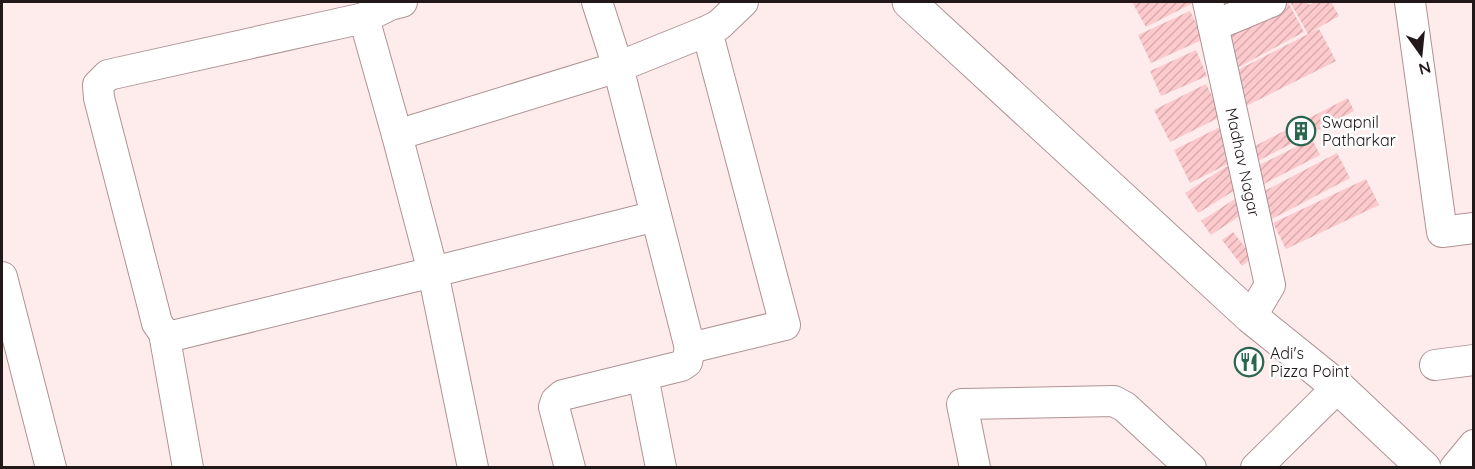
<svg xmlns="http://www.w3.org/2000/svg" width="1475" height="469" font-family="Quicksand,sans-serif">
<defs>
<pattern id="building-hatch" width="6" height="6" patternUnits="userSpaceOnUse" patternTransform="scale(1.5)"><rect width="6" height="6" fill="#fcc9cc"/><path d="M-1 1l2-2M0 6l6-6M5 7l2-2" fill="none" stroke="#d8acaf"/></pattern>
</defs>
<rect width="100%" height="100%" fill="#feebec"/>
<!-- building -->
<g fill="url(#building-hatch)">
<polygon points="1132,2 1195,2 1146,27"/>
<polygon points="1283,2 1288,2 1304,32 1237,68 1219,35"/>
<polygon points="1290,2 1307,2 1309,5 1315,2 1331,2 1339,16 1311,32 1319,29 1336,61 1244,107 1228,75 1308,34"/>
<polygon points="1190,11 1204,39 1151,63 1138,35"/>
<polygon points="1196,50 1207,76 1161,96 1150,71"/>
<polygon points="1206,84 1222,116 1170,142 1154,110"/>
<polygon points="1348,98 1354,111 1254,163 1247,150"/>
<polygon points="1220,127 1236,160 1190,183 1174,150"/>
<polygon points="1312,139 1320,155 1258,187 1249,170"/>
<polygon points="1337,153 1350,178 1268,221 1255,196"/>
<polygon points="1227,166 1240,187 1198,213 1185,193"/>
<polygon points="1366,179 1379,205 1286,249 1273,223"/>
<polygon points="1238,197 1247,211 1211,235 1201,221"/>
<polygon points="1233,232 1253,257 1242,266 1222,240"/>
</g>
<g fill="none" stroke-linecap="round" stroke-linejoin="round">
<!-- minor casing -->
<g stroke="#af9395" stroke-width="32">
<g id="minor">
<polyline points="402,2 390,5 364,18 397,135 618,67 597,2"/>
<path id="s1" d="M1208 2 1270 285 1251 317"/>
<polyline points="1410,2 1442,232 1474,228"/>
<polyline points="364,18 108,75 98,85 99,98 153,307 157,323 164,333 172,336 433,272 473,468"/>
<path d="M1213 25C1233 19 1252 9 1271 2"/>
<polyline points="707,31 785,325 690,348 618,67 707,31 719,25 743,2"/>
<polyline points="397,135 433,272 656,216"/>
<polyline points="2,277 51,468"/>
<polyline points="164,333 188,468"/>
<polyline points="1435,365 1474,360"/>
<polyline points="643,376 661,468"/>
<polyline points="570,468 554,407 556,401 563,395 681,366 687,362 690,348"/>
<polyline points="975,468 962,404 1114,401 1125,407 1191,468"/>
<polyline points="1256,468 1338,387"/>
<polyline points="1455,468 1474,445"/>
</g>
</g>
<!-- major casing -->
<g stroke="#af9395" stroke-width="35">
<polyline id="major" points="909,2 1251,317 1338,387 1424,468"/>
</g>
<!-- minor -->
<use href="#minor" stroke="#fff" stroke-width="30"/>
<!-- major -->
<use href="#major" stroke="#fff" stroke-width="33"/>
</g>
<!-- icons -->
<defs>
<g id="building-ring" transform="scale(1.5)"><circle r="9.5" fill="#fefefe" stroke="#2b654e" stroke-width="1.5"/><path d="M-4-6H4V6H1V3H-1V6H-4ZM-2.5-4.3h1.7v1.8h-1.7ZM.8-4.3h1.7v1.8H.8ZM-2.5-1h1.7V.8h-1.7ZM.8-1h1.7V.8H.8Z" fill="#2b654e"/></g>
<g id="restaurant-ring" transform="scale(1.5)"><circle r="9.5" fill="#fefefe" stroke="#2b654e" stroke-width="1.5"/><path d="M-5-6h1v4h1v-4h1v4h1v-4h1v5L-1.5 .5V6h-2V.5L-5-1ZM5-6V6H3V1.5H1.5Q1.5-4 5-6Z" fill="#2b654e"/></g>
</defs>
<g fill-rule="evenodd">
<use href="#building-ring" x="1301" y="131"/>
<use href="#restaurant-ring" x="1249" y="362"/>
</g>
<g text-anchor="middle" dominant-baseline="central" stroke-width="5" stroke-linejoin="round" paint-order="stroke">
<!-- poi labels -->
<g font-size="16" fill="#221819" stroke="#fefefe" text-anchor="start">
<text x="1322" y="122">Swapnil<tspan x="1322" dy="18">Patharkar</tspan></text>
<text x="1270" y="353">Adi's<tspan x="1270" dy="18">Pizza Point</tspan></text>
</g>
<!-- street labels -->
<g font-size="16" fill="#221819" stroke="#fefefe">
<text stroke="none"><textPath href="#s1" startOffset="164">Madhav Nagar</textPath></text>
</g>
</g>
<!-- border -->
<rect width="1475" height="469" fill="none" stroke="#221819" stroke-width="6"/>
<!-- north arrow -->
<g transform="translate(1421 54) rotate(165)" stroke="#fefefe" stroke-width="4.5" paint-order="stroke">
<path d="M0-4.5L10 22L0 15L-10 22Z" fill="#221819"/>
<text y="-9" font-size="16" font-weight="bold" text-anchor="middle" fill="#221819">N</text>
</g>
</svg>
